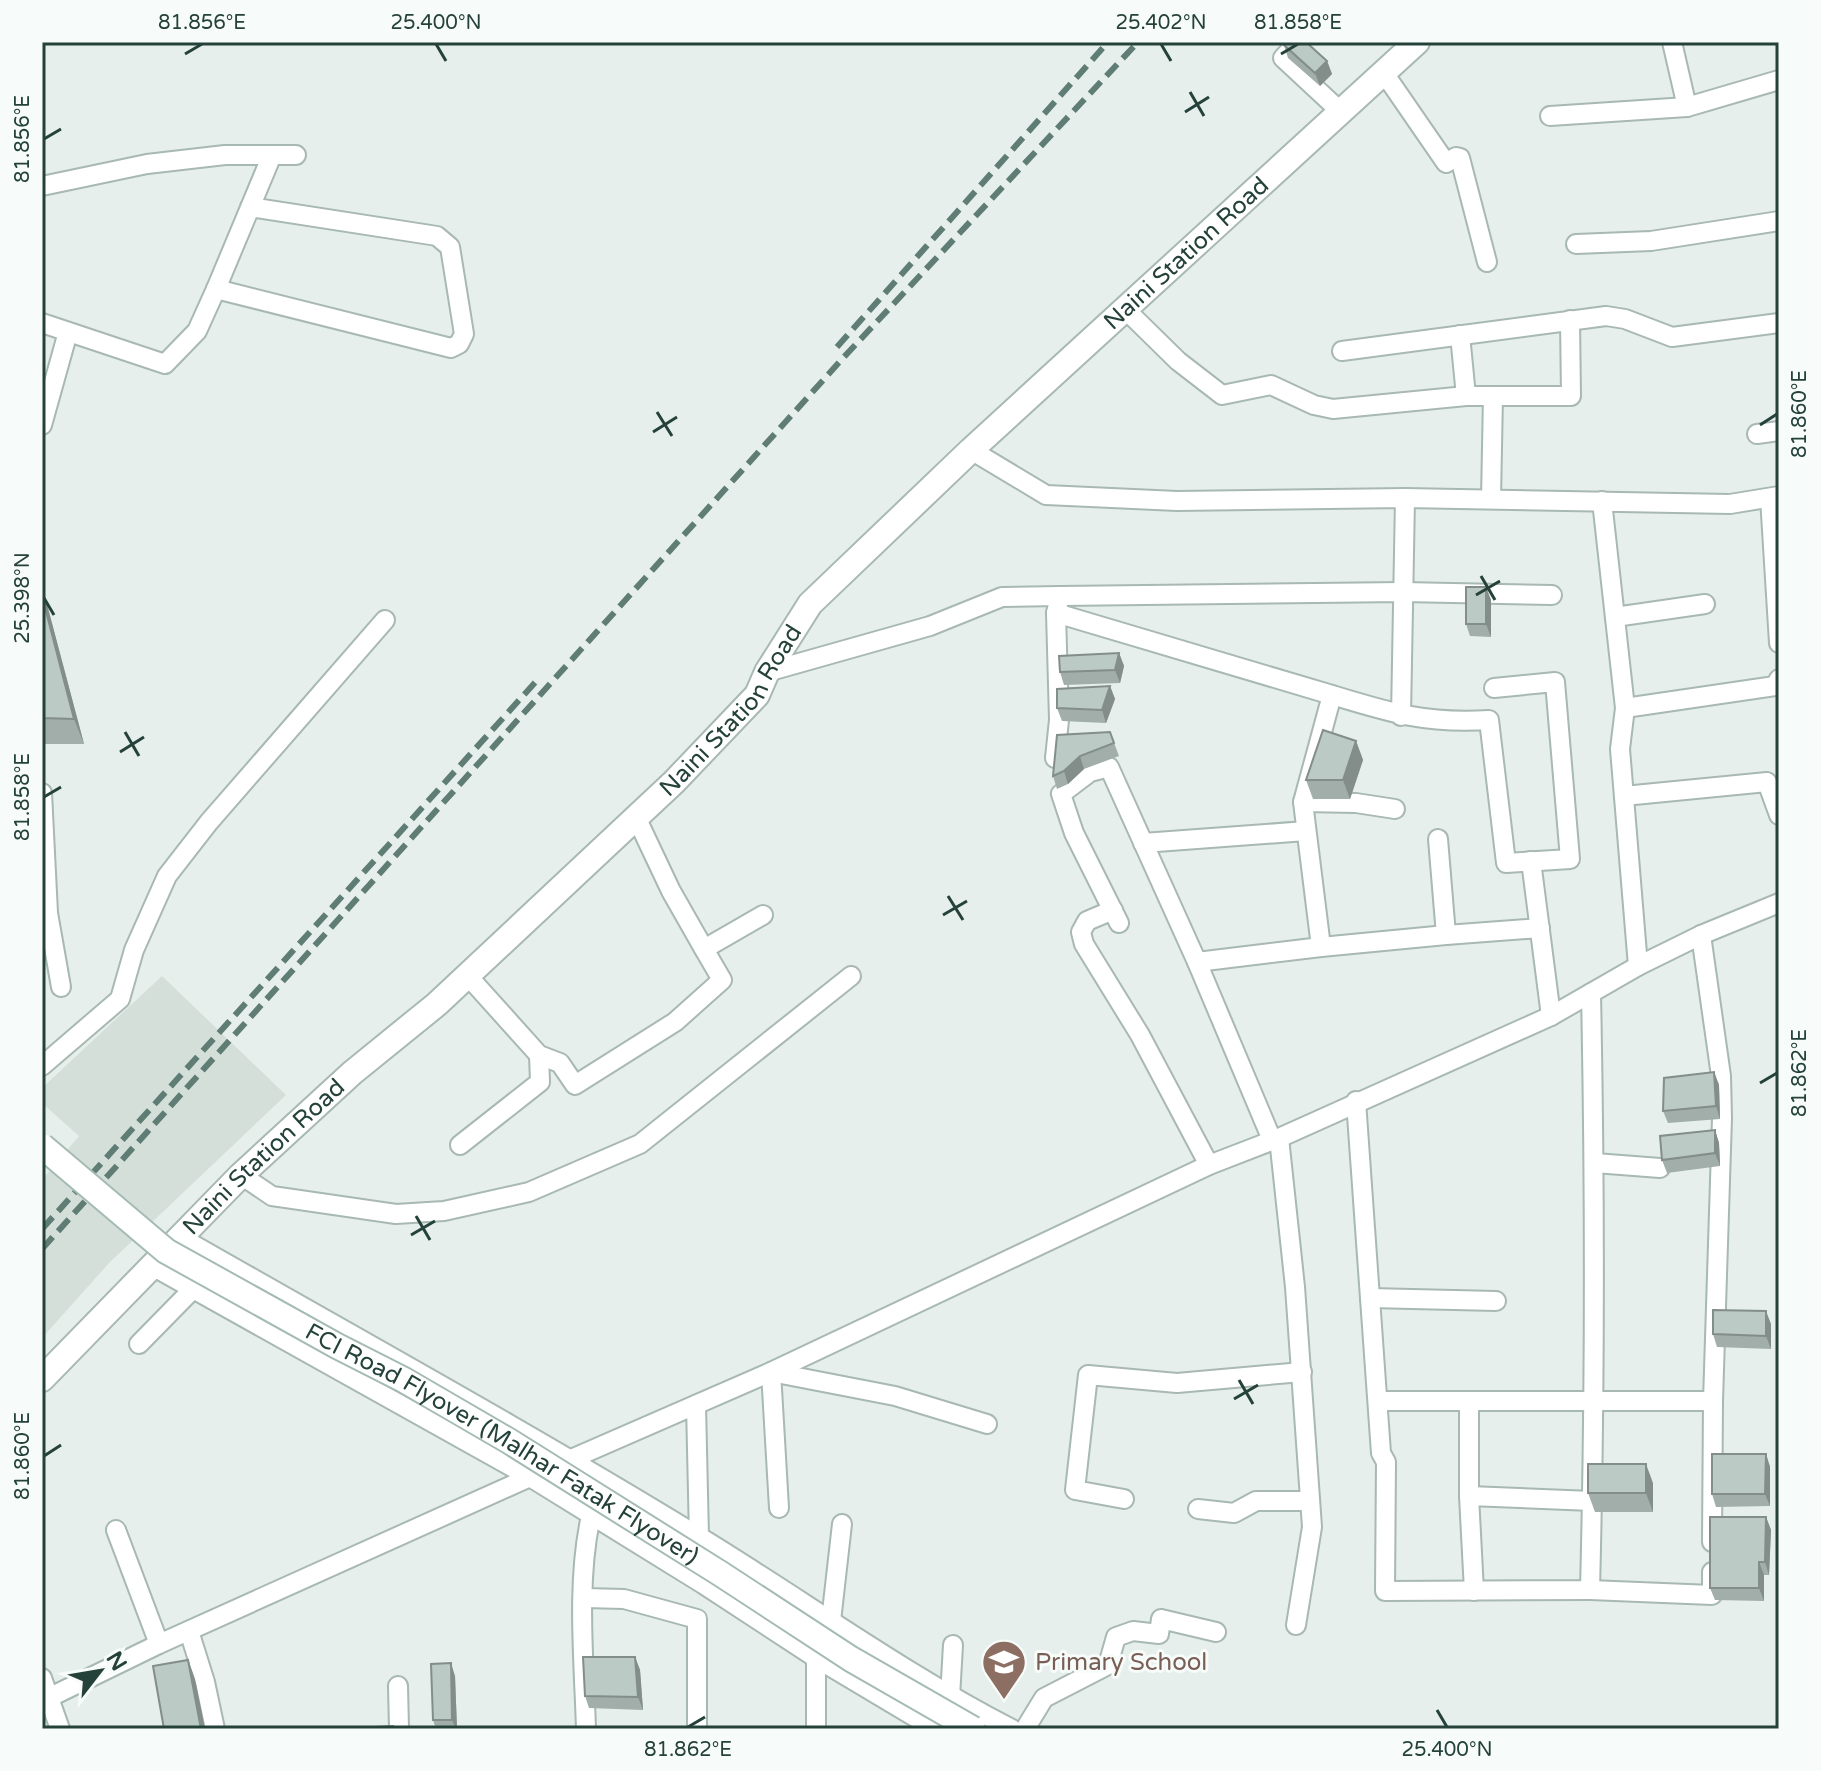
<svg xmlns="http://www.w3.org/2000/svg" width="1821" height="1771" font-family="'Varela Round',sans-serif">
<rect width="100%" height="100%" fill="#e6efeb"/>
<!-- built -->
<polygon fill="#d4dfda" points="162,976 286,1095 109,1263 42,1338 42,1180 79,1136 42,1103 42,1088"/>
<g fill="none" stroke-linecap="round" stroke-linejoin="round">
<!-- minor casing -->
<g stroke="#a8b8b2" stroke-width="22">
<g id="minor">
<polyline points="1298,42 1283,58 1341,112"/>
<polyline points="1672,42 1687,107"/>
<polyline points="1384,73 1446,163 1456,157 1460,158 1487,262"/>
<polyline points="1550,116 1687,107 1779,80"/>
<polyline points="42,186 147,164 225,155 296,155"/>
<polyline points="250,207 437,236 450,247 464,334 459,344 451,348 216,289 272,155"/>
<polyline points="1576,244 1651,241 1779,221"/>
<polyline points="1125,309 1178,361 1222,395 1271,385 1314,405 1333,409 1466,396 1571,396 1570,320"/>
<polyline points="42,323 165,364 197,331 216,289"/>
<polyline points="1460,335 1466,396"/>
<polyline points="1342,351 1606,316 1625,319 1672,337 1779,323"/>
<polyline points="42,425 68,332"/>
<polyline points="1757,434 1779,431"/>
<polyline points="971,450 1046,495 1177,501 1405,498 1730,504 1779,496"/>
<polyline points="1770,498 1779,643"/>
<polyline points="1491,499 1493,396"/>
<polyline points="1602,501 1625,708 1620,749 1638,966"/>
<polyline points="1060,596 1403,592 1552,595"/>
<polyline points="1615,617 1705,604"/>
<polyline points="767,672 930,626 1002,597 1060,596 1056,613 1332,695 1303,802 1321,947 1197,962"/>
<path d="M1332 695C1391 713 1426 724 1489 720L1506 863 1570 859 1555 682 1494 688"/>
<polyline points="1625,708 1775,686 1779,679"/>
<polyline points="1401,716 1405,498"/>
<polyline points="1055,758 1059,720 1056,613"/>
<polyline points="42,793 48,913 61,987"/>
<polyline points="1624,796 1767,782 1779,815"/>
<polyline points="1303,802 1356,803 1395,809"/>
<polyline points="636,817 671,891 704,949"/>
<polyline points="1438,839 1446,935 1540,928"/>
<polyline points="1143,843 1306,831"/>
<polyline points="1531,861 1551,1016"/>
<polyline points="1113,910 1087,921 1081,932 1084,944 1140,1035 1209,1165"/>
<polyline points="1119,923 1074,833 1061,794 1090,772 1109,767 1197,962 1272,1140"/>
<polyline points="1701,935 1721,1076 1722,1118 1713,1401 1712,1542"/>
<polyline points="1321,947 1446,935"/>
<polyline points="467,975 539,1055 560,1063 575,1085 675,1022 722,980 704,949 763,915"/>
<polyline points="42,1066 120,999 134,950 167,876 209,822 385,620"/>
<path d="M1356 1101 1381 1453 1386 1462 1385 1591 1590 1590C1595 1391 1595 1192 1591 993"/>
<polyline points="1279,1138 1295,1287 1312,1527 1296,1625"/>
<polyline points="460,1145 540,1082 539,1055"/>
<polyline points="1595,1163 1660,1168"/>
<polyline points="241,1175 272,1196 396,1214 444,1211 529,1192 640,1144 851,976"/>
<path d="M180 1237C353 1336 528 1432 698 1536 803 1600 903 1673 1012 1729"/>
<polyline points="152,1266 530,1477 703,1584 816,1658 935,1729"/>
<polyline points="1370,1298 1496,1301"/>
<polyline points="139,1344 193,1289"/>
<polyline points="1378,1401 1713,1401"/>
<polyline points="1469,1402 1469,1496 1474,1591"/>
<polyline points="696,1405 699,1537"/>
<polyline points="1469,1496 1592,1501"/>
<polyline points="1124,1499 1075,1490 1088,1375 1177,1383 1302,1372"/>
<polyline points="779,1508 771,1372 895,1396 987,1424"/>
<polyline points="1198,1509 1234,1513 1256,1501 1310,1501"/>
<polyline points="116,1530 159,1644"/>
<polyline points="1590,1590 1712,1595 1712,1572"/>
<polyline points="584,1598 624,1599 697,1619 697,1729"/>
<polyline points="831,1621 842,1524"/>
<polyline points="189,1631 205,1682 215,1729"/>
<polyline points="816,1658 816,1729"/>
<polyline points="42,1678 60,1729"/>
<polyline points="398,1686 399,1729"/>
<polyline points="950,1697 953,1645"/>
<polyline points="42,1701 159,1644 530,1477 771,1372 1209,1165 1279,1138 1551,1016 1638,966 1701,935 1779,903"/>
<path d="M586 1729C584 1662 576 1582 591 1516"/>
<polyline points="1025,1729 1044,1698 1108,1665 1116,1637 1133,1631 1159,1634 1161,1619 1216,1632"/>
</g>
</g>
<!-- tertiary casing -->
<g stroke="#a8b8b2" stroke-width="28">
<g id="tertiary">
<path id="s1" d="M42 1379 241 1175 352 1073 437 1004 674 782 757 695 767 672 810 604 971 450 1417 42"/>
</g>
</g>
<!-- minor -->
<use href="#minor" stroke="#fff" stroke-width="18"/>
<!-- tertiary -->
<use href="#tertiary" stroke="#fff" stroke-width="24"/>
<!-- rail -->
<g stroke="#5f7d75" stroke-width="6" stroke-dasharray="16 8" stroke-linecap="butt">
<polyline points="837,347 1108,42"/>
<polyline points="42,1229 540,677"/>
<polyline points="42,1249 843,358 1138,42"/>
</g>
<!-- secondary-bridge casing -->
<g stroke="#a4bbb3" stroke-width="28" stroke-linecap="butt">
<g id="secondary-bridge">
<path id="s2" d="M42 1146 166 1251 337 1346 404 1380 509 1441 721 1574 851 1659 973 1729"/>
</g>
</g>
<!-- secondary-bridge -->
<use href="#secondary-bridge" stroke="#fff" stroke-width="24"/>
</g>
<!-- wall -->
<g fill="#a1aea9">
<polygon points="1284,45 1327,61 1332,74 1320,86 1288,58"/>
<polygon points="1486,587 1491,600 1491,637 1470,636 1466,624"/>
<polygon points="42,590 45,597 84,744 42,744"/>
<polygon points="1119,653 1124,666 1120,683 1064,685 1060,672"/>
<polygon points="1110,686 1115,699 1106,723 1062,721 1057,708"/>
<polygon points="1110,732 1119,756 1084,769 1068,784 1057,789 1053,776"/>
<polygon points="1356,741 1363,760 1350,799 1313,799 1306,780"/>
<polygon points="1714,1072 1719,1085 1720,1119 1668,1123 1663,1111"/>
<polygon points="1715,1130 1719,1143 1720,1166 1667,1173 1662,1160"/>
<polygon points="1771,1324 1771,1349 1717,1347 1713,1334"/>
<polygon points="1766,1454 1770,1467 1770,1506 1716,1507 1712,1494"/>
<polygon points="1653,1483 1653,1512 1595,1512 1588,1493"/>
<polygon points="1766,1517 1771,1530 1769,1575 1764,1575 1764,1601 1715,1600 1710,1588"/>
<polygon points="635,1657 640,1670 643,1710 589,1708 585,1696"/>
<polygon points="455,1676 457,1729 436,1729 433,1720"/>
</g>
<!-- shaded-wall -->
<g fill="#838d89">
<polygon points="1327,61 1332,74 1320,86 1315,73"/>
<polygon points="1486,587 1491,600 1491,637 1486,624"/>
<polygon points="42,590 45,597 84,744 74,719 42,596"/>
<polygon points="1119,653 1124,666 1120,683 1115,670"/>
<polygon points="1110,686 1115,699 1106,723 1102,710"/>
<polygon points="1356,741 1363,760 1350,799 1343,780"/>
<polygon points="1080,756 1084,769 1068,784 1064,771"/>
<polygon points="1714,1072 1719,1085 1720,1119 1716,1106"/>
<polygon points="1715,1130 1719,1143 1720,1166 1715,1153"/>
<polygon points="1766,1311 1771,1324 1771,1349 1766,1336"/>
<polygon points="1766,1454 1770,1467 1770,1506 1765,1494"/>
<polygon points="1646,1464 1653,1483 1653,1512 1646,1493"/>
<polygon points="1766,1517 1771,1530 1769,1575 1765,1562"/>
<polygon points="1759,1562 1764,1575 1764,1601 1759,1588"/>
<polygon points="635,1657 640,1670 643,1710 638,1697"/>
<polygon points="188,1660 195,1679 205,1729 201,1729"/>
<polygon points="451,1663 455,1676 457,1729 456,1729 452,1720"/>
</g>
<!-- building -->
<g fill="#bbcac4" stroke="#838d89" stroke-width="2">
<polygon points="1286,42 1306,42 1327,61 1315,73 1284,45"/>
<rect x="1466" y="587" width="20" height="37"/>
<polygon points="42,596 74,719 42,718"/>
<polygon points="1119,653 1115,670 1060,672 1059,656"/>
<polygon points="1110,686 1102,710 1057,708 1057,689"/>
<polygon points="1323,730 1356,741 1343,780 1306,780"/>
<polygon points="1110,732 1114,743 1080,756 1064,771 1053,776 1057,735"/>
<polygon points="1714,1072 1716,1106 1663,1111 1664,1078"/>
<polygon points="1715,1130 1715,1153 1662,1160 1660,1136"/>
<polygon points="1713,1310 1766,1311 1766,1336 1713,1334"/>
<polygon points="1712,1454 1766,1454 1765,1494 1712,1494"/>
<rect x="1588" y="1464" width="58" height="29"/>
<polygon points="1710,1517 1766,1517 1765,1562 1759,1562 1759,1588 1710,1588"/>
<polygon points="583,1657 635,1657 638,1697 585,1696"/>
<polygon points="188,1660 201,1729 164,1729 153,1666"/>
<polygon points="451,1663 452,1720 433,1720 431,1664"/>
<polygon points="393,1726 393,1729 356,1729 356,1728"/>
</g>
<!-- ticks -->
<path fill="none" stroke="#24423a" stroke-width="3" d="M436 44 446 61M1161 44 1171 61M185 54 202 44M1281 54 1298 44M1190 92 1204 116M1185 112 1209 97M44 139 61 129M657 412 672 436M1760 425 1777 414M653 432 677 417M1481 576 1495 600M1476 595 1500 581M44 598 54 615M125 732 139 756M120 752 144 737M44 797 61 787M948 896 963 920M943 915 967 901M1760 1083 1777 1073M416 1216 430 1240M411 1235 435 1221M1239 1380 1253 1404M1234 1399 1258 1385M44 1456 61 1445M1437 1710 1447 1727M688 1727 705 1717"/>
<!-- icons -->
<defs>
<g id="school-pin" transform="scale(2.3)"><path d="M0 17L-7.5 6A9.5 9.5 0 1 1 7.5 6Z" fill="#8d6e63" stroke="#f7fbf9"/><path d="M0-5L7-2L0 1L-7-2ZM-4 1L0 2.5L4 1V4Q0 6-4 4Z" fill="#fff"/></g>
</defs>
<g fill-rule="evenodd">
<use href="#school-pin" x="1004" y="1662"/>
</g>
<g text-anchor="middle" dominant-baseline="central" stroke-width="6" stroke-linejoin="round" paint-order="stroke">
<!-- street labels -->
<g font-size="24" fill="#24423a" stroke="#f7fbf9">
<text stroke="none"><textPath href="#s1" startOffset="1610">Naini Station Road</textPath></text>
<text stroke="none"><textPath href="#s1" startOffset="962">Naini Station Road</textPath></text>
<text stroke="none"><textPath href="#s1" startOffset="314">Naini Station Road</textPath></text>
<text stroke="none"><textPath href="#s2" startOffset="550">FCI Road Flyover (Malhar Fatak Flyover)</textPath></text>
</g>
<!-- education labels -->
<g font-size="24" fill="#785e54" stroke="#f7fbf9" text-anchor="start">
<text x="1035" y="1662">Primary School</text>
</g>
</g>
<!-- border -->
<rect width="1821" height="1771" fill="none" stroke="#f7fbf9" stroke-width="88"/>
<!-- north arrow -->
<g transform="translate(100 1671) rotate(59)" stroke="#f7fbf9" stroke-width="6" paint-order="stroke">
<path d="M0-6L14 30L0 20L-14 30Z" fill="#24423a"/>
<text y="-12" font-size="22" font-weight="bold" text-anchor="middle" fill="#24423a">N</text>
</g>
<rect x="44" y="44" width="1733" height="1683" fill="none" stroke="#24423a" stroke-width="3"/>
<g font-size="20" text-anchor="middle" fill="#24423a">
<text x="202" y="29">81.856°E</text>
<text x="436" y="29">25.400°N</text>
<text x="1161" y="29">25.402°N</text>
<text x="1298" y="29">81.858°E</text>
<text transform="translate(22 139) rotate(-90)" y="7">81.856°E</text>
<text transform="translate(1799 414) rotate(-90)" y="7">81.860°E</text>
<text transform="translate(22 598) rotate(-90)" y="7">25.398°N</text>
<text transform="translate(22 797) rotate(-90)" y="7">81.858°E</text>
<text transform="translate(1799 1073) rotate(-90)" y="7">81.862°E</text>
<text transform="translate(22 1456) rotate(-90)" y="7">81.860°E</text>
<text x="688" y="1756">81.862°E</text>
<text x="1447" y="1756">25.400°N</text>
</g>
</svg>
